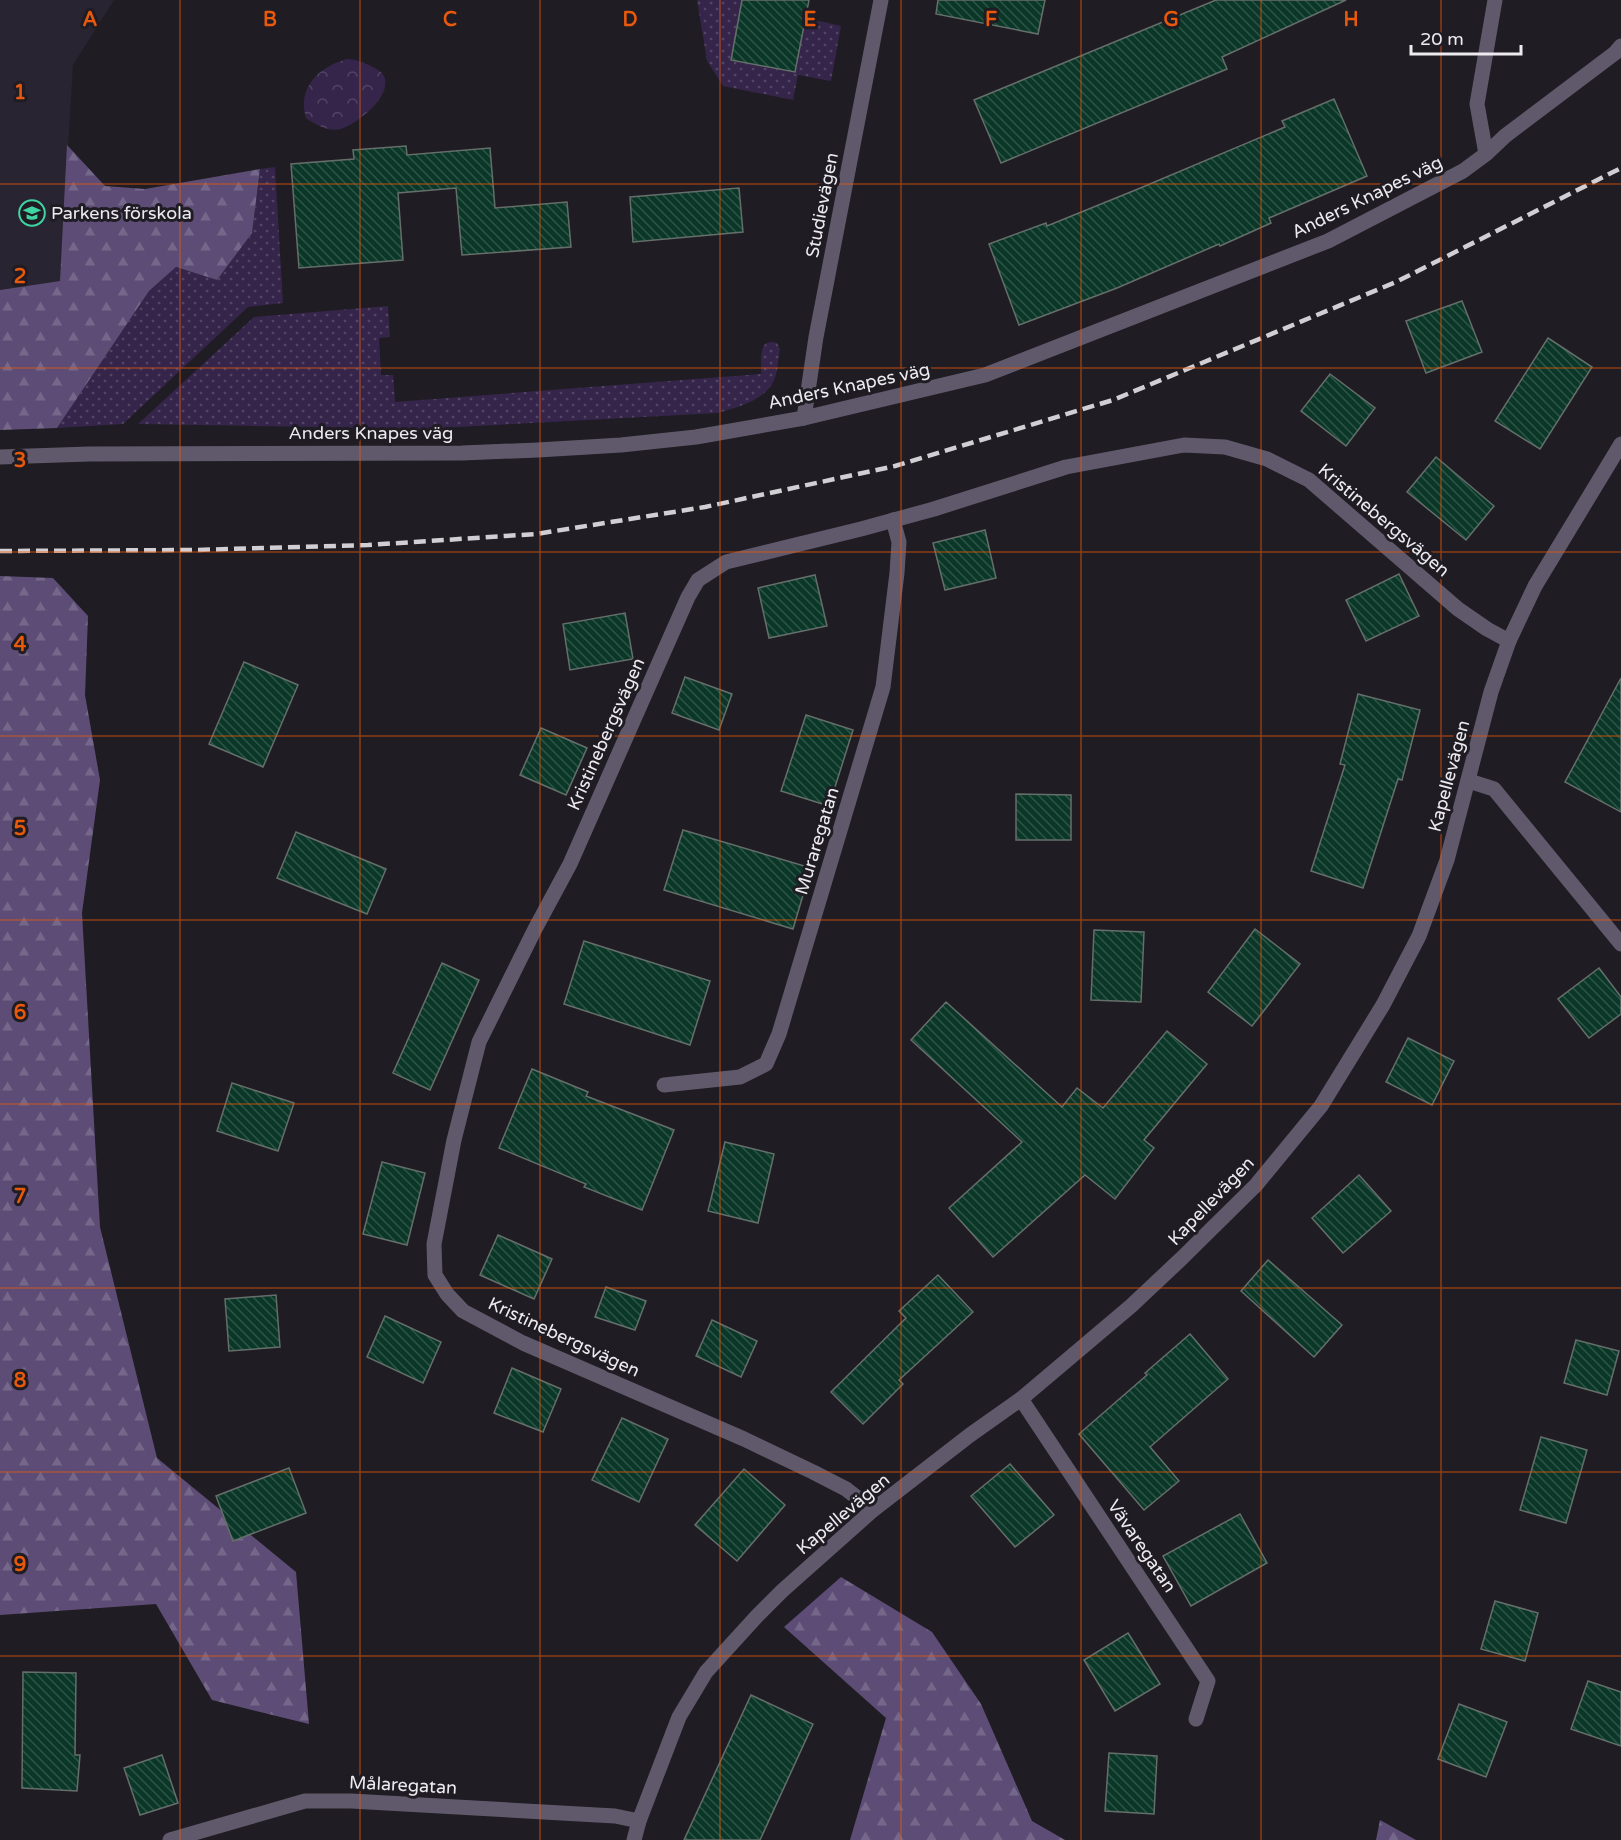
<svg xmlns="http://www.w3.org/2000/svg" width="1621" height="1840" font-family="'Varela Round',sans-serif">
<defs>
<pattern id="grass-dots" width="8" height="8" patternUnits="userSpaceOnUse" patternTransform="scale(1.5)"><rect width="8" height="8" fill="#35254a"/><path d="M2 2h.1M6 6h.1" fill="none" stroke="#534564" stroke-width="1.8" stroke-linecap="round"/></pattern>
<pattern id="forest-firs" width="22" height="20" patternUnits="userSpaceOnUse" patternTransform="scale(1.5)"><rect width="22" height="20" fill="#5d4d76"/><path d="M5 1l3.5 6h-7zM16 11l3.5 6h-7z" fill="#75678a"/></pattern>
<pattern id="park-crowns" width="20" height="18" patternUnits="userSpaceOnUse" patternTransform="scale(1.5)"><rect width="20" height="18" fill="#35254a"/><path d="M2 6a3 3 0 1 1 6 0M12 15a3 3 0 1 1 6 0" fill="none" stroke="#534564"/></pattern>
<pattern id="building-back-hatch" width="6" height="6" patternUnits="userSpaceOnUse" patternTransform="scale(1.5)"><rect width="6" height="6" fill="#0a3728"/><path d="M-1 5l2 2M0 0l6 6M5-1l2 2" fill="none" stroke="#2e5448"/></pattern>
</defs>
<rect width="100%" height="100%" fill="#1f1c23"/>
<!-- built -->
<polygon fill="#292431" points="0,0 114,0 73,65 60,281 0,290"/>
<!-- grass -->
<g fill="url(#grass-dots)">
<polygon points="697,0 742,0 731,60 795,72 806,18 841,26 831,81 798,75 793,100 723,86 707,61"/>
<polygon points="275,167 283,303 248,307 123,424 57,428 149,291 176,267 217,280 252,233 260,169"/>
<path d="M388 306 390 337 379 338 381 375H393L395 402 761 374C762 361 757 337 777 343L780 349C778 358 778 369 775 378 767 400 738 407 718 413L422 429 138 424 254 317Z"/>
</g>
<!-- forest -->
<g fill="url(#forest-firs)">
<polygon points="67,145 105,186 145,189 260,169 252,233 217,280 176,267 149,291 57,428 0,430 0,290 60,281"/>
<polygon points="0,576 53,578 88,616 85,695 100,780 82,913 100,1227 157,1458 296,1572 309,1724 212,1700 156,1604 0,1615"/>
<polygon points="841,1577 932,1632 981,1704 1032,1821 1065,1840 850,1840 886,1718 784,1627"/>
<polygon points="1380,1820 1416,1840 1376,1840"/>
</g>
<!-- park -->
<path fill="url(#park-crowns)" d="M347 59C355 59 361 62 369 65 374 68 381 70 384 76 393 96 357 124 341 129 328 132 316 125 306 118 297 88 318 67 347 59Z"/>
<!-- building -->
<g fill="url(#building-back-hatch)" stroke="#656f6a" stroke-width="1.5">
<polygon points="742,0 809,0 795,72 731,60"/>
<polygon points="938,0 1045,0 1038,34 936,14"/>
<polygon points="1216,0 1346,0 1222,57 1227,69 1001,163 974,100"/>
<polygon points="1334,99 1367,176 1269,218 1271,223 1220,246 1219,244 1117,288 1019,325 989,244 1046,223 1047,226 1138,189 1285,127 1282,121"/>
<polygon points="406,146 407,155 490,148 495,208 567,202 571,247 462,255 456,188 398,193 403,260 299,268 291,164 354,159 353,150"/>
<polygon points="739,188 743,232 633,242 630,197"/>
<polygon points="1462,301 1482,352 1426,373 1406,321"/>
<polygon points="1548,338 1592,367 1540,449 1495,421"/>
<polygon points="1330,374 1375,408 1346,446 1301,411"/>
<polygon points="1436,457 1494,506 1466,540 1407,492"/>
<polygon points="985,530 996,578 945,590 933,543"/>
<polygon points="1399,574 1419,616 1366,641 1346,600"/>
<polygon points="815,575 827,626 769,638 758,588"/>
<polygon points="625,613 633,659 570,670 563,624"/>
<polygon points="244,662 298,685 263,767 209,744"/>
<polygon points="685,677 732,694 719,730 672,713"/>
<polygon points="1621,678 1621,812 1565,782"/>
<polygon points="1358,694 1420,710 1402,780 1398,779 1363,888 1311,871 1345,765 1340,764"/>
<polygon points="806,715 853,730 829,806 781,791"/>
<polygon points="541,728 587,748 566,795 520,775"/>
<polygon points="1016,794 1071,795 1071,840 1016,840"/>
<polygon points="683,830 811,868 793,929 664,890"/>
<polygon points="296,832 386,869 367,914 277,878"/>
<polygon points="1255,929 1300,964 1252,1026 1208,992"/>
<polygon points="1094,930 1144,932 1141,1002 1091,1000"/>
<polygon points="584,941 710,981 690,1045 564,1004"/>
<polygon points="442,963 479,980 430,1090 393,1073"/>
<polygon points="1599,968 1621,997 1621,1014 1589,1038 1558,999"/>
<polygon points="946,1002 1062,1107 1077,1088 1103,1108 1167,1031 1207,1064 1144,1140 1154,1148 1115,1199 1085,1175 993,1257 949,1208 1022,1142 911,1040"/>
<polygon points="1408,1038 1454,1061 1432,1105 1386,1082"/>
<polygon points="532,1069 588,1092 586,1096 674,1130 642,1210 584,1187 586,1184 499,1148"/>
<polygon points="232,1083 294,1103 278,1151 217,1131"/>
<polygon points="725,1142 774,1154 758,1223 708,1211"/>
<polygon points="382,1162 425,1173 407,1245 363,1234"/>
<polygon points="1359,1175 1391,1211 1343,1253 1312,1218"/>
<polygon points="498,1235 552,1259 534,1299 480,1275"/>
<polygon points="1268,1260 1342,1325 1314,1357 1241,1291"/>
<polygon points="938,1275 973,1312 899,1380 903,1384 863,1424 831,1392 906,1318 899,1311"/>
<polygon points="606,1287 646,1301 635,1330 595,1317"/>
<polygon points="276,1295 280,1347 229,1351 225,1299"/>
<polygon points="385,1316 441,1342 423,1383 367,1357"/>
<polygon points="712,1320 757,1341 741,1377 696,1356"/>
<polygon points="1190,1334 1228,1379 1150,1447 1179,1481 1144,1510 1079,1434 1147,1375 1145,1373"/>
<polygon points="1576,1340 1619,1351 1607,1395 1564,1383"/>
<polygon points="512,1368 561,1389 543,1432 494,1413"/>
<polygon points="622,1418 668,1439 639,1502 592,1480"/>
<polygon points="1541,1437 1587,1450 1566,1523 1520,1510"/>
<polygon points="1010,1464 1054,1515 1015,1547 971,1496"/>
<polygon points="289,1468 306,1513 233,1541 216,1496"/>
<polygon points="744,1469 785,1505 737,1561 695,1525"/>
<polygon points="1240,1514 1267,1563 1191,1606 1163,1556"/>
<polygon points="1495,1601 1538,1613 1525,1661 1481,1649"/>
<polygon points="1128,1633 1160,1684 1115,1711 1084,1660"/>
<polygon points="23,1672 76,1673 75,1755 80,1755 77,1791 22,1788"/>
<polygon points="1588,1681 1621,1692 1621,1746 1571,1729"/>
<polygon points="751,1695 813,1724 760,1840 684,1840"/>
<polygon points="1459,1704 1507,1722 1486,1777 1438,1759"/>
<polygon points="1109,1753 1157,1756 1154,1814 1105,1811"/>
<polygon points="162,1755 178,1803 140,1815 124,1768"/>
</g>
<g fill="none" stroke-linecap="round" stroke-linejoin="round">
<!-- street -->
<g stroke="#60596b" stroke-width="15">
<polyline points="1486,154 1477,104 1495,0"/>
<polyline points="804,418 816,337 881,0"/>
<polyline points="0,457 89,454 462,453 538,450 621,445 696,437 804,418 985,375 1328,241 1463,171 1486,154 1505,136 1615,53 1621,46"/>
<polyline points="1469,781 1494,789 1621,944"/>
<polyline points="664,1085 740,1077 766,1064 779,1034 883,687 897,573 899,542 893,520"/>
<polyline points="1021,1399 1208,1681 1196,1719"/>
<polyline points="873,1510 846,1489 813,1472 744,1439 523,1343 463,1311 447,1294 435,1275 434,1244 454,1140 479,1042 535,929 570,864 688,597 698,580 726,562 861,529 934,509 1066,467 1184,445 1225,447 1267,459 1309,480 1458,609 1487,629 1509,641"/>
<polyline points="170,1840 305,1801 351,1801 615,1816 639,1821"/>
<polyline points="634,1840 639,1821 679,1717 706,1672 757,1616 782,1591 873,1510 970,1435 1021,1399 1131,1306 1182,1258 1256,1185 1321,1106 1383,1005 1419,936 1447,860 1491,692 1509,641 1535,586 1621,444"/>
</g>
<!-- rail -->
<polyline stroke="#d1cfd4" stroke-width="4.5" stroke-dasharray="12 6" stroke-linecap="butt" points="0,551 195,550 368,545 536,534 705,507 895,466 1113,400 1396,282 1621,168"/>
</g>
<!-- grid -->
<path fill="none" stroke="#e8590c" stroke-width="1.5" stroke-opacity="0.55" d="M180 0V1840M360 0V1840M540 0V1840M720 0V1840M901 0V1840M1081 0V1840M1261 0V1840M1441 0V1840M0 184H1621M0 368H1621M0 552H1621M0 736H1621M0 920H1621M0 1104H1621M0 1288H1621M0 1472H1621M0 1656H1621"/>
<!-- icons -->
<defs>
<g id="school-ring" transform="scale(1.35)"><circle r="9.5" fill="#1f1c23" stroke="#3fd4a2" stroke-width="1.5"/><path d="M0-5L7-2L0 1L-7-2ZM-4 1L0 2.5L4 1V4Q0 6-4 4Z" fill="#3fd4a2"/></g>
</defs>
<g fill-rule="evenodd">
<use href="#school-ring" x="32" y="213"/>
</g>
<g text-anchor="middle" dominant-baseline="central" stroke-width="6" stroke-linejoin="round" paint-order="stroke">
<!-- street labels -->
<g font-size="18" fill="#edebf0" stroke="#1f1c23">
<text transform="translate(1367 197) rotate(-26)">Anders Knapes väg</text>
<text transform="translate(822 205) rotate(-79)">Studievägen</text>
<text transform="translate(849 386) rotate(-12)">Anders Knapes väg</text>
<text x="371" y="433">Anders Knapes väg</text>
<text transform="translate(1384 520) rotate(40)">Kristinebergsvägen</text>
<text transform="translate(606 734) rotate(-66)">Kristinebergsvägen</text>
<text transform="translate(1449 776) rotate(-75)">Kapellevägen</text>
<text transform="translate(817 841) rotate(-73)">Muraregatan</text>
<text transform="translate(1211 1201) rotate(-46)">Kapellevägen</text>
<text transform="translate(564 1337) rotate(25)">Kristinebergsvägen</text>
<text transform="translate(843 1514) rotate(-40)">Kapellevägen</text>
<text transform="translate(1142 1546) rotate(56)">Vävaregatan</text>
<text transform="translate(403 1785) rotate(3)">Målaregatan</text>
</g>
<!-- poi labels -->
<g font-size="18" fill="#edebf0" stroke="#1f1c23" text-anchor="start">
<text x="51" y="213">Parkens förskola</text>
</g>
</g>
<g font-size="20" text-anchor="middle" font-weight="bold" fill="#e8590c" stroke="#1f1c23" stroke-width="6" stroke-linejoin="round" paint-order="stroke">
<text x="90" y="26">A</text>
<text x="270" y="26">B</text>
<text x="450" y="26">C</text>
<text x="630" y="26">D</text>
<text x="810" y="26">E</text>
<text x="991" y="26">F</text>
<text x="1171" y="26">G</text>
<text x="1351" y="26">H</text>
<text x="20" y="99">1</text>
<text x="20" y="283">2</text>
<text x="20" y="467">3</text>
<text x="20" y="651">4</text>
<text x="20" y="835">5</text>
<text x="20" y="1019">6</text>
<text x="20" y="1203">7</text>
<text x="20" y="1387">8</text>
<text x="20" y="1571">9</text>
</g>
<!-- scale -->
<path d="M1411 45v9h110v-9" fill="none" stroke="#edebf0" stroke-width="3"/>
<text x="1420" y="45" font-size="18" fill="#edebf0" stroke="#1f1c23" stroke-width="4.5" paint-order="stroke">20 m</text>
</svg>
